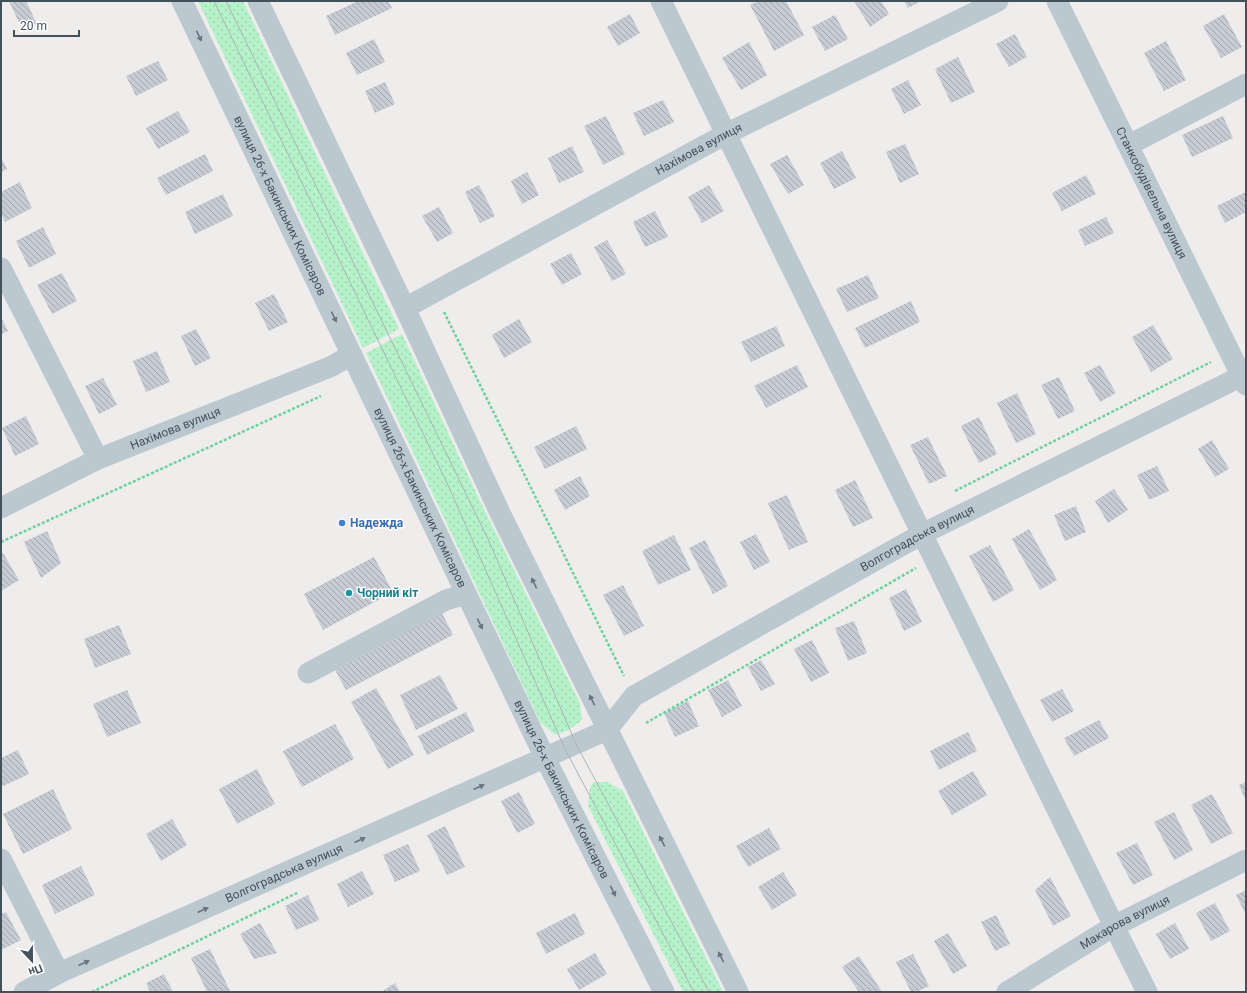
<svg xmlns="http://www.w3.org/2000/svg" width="1247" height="993" font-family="Roboto,sans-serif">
<defs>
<pattern id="grass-dots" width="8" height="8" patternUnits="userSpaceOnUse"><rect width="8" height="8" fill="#b5f2ca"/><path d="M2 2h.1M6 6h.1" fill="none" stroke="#9dd1b0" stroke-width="1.8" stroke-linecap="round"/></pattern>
<pattern id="building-back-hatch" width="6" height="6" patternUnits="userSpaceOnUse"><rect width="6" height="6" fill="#c7cbd3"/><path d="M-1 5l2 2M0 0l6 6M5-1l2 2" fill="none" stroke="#a3a7ae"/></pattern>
</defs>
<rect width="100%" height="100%" fill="#efecec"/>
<!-- grass -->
<g fill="url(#grass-dots)">
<polygon points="198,1 243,1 399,329 363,348"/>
<polygon points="402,334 480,501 580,703 582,720 569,730 555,735 540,722 445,520 366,353"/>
<polygon points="594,782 607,782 623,791 723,992 683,992 588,806 590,787"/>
</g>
<!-- building -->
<g fill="url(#building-back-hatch)">
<polygon points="9,1 26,1 37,24 23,31"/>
<polygon points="358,1 388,1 392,8 335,35 326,16"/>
<polygon points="759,1 786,1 804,35 774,51 750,5"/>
<polygon points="854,1 881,1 889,14 870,27"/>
<polygon points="904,1 921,1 908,8"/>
<polygon points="630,14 640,33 618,46 607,27"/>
<polygon points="1224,14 1242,47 1221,58 1203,26"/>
<polygon points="835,15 848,39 825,51 812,27"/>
<polygon points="1015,34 1027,57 1009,67 996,44"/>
<polygon points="374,39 385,62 357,75 346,53"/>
<polygon points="1166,41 1186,80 1164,91 1144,53"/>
<polygon points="749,42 767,75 741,90 722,58"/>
<polygon points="958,57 975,92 951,103 935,69"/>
<polygon points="158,61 168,80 136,96 126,76"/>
<polygon points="908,80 921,105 904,114 891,89"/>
<polygon points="385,82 395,104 375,113 365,91"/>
<polygon points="663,100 674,122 644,136 633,113"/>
<polygon points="178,111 190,132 158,149 146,128"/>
<polygon points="606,116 625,154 603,165 584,126"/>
<polygon points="1223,116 1233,138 1192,157 1182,135"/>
<polygon points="905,144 919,174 900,183 886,152"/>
<polygon points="572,146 584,172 559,183 548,158"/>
<polygon points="842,151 856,178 834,189 820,163"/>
<polygon points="205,154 213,171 166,195 157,178"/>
<polygon points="787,155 804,185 788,194 770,164"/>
<polygon points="1,157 7,169 1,172"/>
<polygon points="527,172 539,195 522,204 511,181"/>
<polygon points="1086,175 1096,194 1062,211 1052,193"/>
<polygon points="20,182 32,208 5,222 1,213 1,192"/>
<polygon points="479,185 495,216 480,223 465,192"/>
<polygon points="709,185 724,211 702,223 688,197"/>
<polygon points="1246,192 1246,212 1225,223 1217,206"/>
<polygon points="223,194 233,216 195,234 185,212"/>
<polygon points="439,207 453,233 437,242 422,216"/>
<polygon points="655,211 668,237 645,247 633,222"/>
<polygon points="1106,217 1114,233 1085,246 1078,230"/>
<polygon points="43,227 56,254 29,268 16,241"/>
<polygon points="607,240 626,274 612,281 594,247"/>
<polygon points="571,253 582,274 562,285 550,264"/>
<polygon points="62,273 77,301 52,314 37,285"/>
<polygon points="868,275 879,298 847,312 836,289"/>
<polygon points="274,294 288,322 269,331 255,303"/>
<polygon points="911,301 920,322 865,348 855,328"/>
<polygon points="1,317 8,331 1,334"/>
<polygon points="519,319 532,342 504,358 492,335"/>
<polygon points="1153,325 1173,359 1151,372 1132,337"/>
<polygon points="776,326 785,346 751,362 741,342"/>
<polygon points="196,329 211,358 195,366 181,336"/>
<polygon points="157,351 170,382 146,392 133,361"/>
<polygon points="797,365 808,387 766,408 754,386"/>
<polygon points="1100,365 1116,393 1100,402 1084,373"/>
<polygon points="1059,377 1075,411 1058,419 1041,385"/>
<polygon points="103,378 117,405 99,414 85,386"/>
<polygon points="1017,393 1036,434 1016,443 997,403"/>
<polygon points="26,416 39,444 15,456 2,428"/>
<polygon points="979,417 997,454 979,463 961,426"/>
<polygon points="576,426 587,449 545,469 534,447"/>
<polygon points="928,437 947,476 929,484 910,445"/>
<polygon points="1212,440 1229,469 1215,477 1198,449"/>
<polygon points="1157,466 1169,491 1149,500 1137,475"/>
<polygon points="580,476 590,496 565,510 554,490"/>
<polygon points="855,480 873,518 853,527 835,490"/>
<polygon points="1114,489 1128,510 1108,523 1095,501"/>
<polygon points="787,495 808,542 789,550 768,503"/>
<polygon points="1076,506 1086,532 1065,541 1054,515"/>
<polygon points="1029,529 1057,580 1040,590 1012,539"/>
<polygon points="47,531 61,563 41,578 24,542"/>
<polygon points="756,534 770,562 754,570 740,542"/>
<polygon points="674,535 691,570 658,585 642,551"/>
<polygon points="705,540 728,586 713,594 689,548"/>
<polygon points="990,545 1014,590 993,602 969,556"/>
<polygon points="3,553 19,580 1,591 1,554"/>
<polygon points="374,557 393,592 323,630 304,594"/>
<polygon points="623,585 644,626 624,636 603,595"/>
<polygon points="906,589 922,622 904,631 889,598"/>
<polygon points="442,613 453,635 346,690 334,668"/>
<polygon points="854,621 867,653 848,661 835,628"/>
<polygon points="119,625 131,654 95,668 84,639"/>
<polygon points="812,640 829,673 811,682 794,649"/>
<polygon points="761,660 775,684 761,691 748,667"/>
<polygon points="440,675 458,709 416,730 400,695"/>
<polygon points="728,680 742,706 722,717 708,690"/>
<polygon points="376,688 414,755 388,769 351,702"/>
<polygon points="1062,689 1074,711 1052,722 1040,700"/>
<polygon points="127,690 141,723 107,737 93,704"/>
<polygon points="688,701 699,726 675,737 664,713"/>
<polygon points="466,712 475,731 427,755 418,736"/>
<polygon points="1099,720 1109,738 1074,756 1064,738"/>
<polygon points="335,724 354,759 302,787 283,751"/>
<polygon points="968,732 977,751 939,770 930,751"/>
<polygon points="18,750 29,774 1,787 1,758"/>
<polygon points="257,769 275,804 237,824 219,789"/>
<polygon points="973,771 987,795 952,815 938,791"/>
<polygon points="1246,782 1246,801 1239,785"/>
<polygon points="53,789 72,829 23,854 3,814"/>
<polygon points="519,792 535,824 517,833 501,801"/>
<polygon points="1212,794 1233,833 1211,844 1191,805"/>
<polygon points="1174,812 1193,850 1174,860 1154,822"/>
<polygon points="172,819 187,845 161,861 146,834"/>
<polygon points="445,826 465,867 447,875 427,835"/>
<polygon points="769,828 781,849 748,867 736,846"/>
<polygon points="1137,843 1153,875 1133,885 1116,853"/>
<polygon points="408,844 420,871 395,882 383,855"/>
<polygon points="81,866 95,895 55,914 42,885"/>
<polygon points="362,871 374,894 348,907 337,884"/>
<polygon points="783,872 797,895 772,910 758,887"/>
<polygon points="1050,877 1071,916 1053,926 1035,890"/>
<polygon points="1246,890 1246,915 1236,895"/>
<polygon points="308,895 319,920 296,930 285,906"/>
<polygon points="1215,903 1230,931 1211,941 1196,913"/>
<polygon points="6,912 21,940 1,950 1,914"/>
<polygon points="575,913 585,934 546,954 536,933"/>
<polygon points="996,915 1010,944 995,951 981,922"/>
<polygon points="260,923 277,953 254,959 240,934"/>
<polygon points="1175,923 1189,949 1170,959 1156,934"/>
<polygon points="948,933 967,966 953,974 934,941"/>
<polygon points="210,949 230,991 229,992 207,992 191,958"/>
<polygon points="595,953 607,974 579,990 567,969"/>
<polygon points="913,954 929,986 916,992 911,992 896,962"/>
<polygon points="859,956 882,992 859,992 842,967"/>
<polygon points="164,974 173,992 150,992 146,983"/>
<polygon points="395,983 400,992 381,992"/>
</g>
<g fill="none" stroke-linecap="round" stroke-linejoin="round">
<!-- path -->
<g stroke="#6ad39b" stroke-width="2.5" stroke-dasharray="3 2" stroke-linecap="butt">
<polyline points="444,312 624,676"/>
<polyline points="955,491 1211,362"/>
<polyline points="1,542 321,396"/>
<polyline points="646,723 916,568"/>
<polyline points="92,992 299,892"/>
</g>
<!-- minor -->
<g stroke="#bbc8d0" stroke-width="21">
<path id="s1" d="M182 1 545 758 664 992"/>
<polyline points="258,1 405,308 500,513 738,992"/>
<polyline points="661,1 1114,926 1147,992"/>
<path id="s2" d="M1057 1 1246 385"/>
<polyline points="1129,145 1246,84"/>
<polyline points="1,268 98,459"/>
<path id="s3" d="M405 308 726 134 998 1"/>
<path id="s4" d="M1 508 98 459 330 367 352 355"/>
<polyline points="308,673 446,600 466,594"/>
<polyline points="1,859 59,973"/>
<path id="s5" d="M24 992 59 973 607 730 634 696 922 534 1246 374"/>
<path id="s6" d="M1007 992 1114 926 1246 860"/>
</g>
<!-- tram -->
<g stroke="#aeb2b7" stroke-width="1">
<polyline points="214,1 447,483 565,749 694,992"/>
<polyline points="226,1 488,539 576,744 709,992"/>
</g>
</g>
<!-- one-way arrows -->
<defs><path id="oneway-solid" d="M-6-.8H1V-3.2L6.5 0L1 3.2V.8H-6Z"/></defs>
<g fill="#67757e">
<use href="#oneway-solid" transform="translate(199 36) rotate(64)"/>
<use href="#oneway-solid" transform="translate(334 317) rotate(64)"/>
<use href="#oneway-solid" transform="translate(534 583) rotate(-116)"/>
<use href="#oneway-solid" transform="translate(480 624) rotate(64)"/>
<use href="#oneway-solid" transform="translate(592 700) rotate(-116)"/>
<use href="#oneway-solid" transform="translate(479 787) rotate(-24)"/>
<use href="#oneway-solid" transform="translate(360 840) rotate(-24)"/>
<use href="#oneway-solid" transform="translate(662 841) rotate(-117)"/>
<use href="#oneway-solid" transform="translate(613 891) rotate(63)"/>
<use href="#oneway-solid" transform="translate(203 910) rotate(-24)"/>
<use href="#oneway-solid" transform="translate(721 957) rotate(-117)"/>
<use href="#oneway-solid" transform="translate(84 963) rotate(-24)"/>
</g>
<!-- markers -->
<circle fill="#3f7fe0" stroke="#fff" stroke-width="1.5" cx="342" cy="523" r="4"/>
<circle fill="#0f9aa8" stroke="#fff" stroke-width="1.5" cx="349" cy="593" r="4"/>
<g text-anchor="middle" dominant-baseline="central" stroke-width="3" stroke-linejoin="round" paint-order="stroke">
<!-- street labels -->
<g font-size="12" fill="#43515b" stroke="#fff">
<text stroke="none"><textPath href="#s3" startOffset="334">Нахімова вулиця</textPath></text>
<text stroke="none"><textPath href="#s2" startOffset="214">Станкобудівельна вулиця</textPath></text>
<text stroke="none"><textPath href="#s1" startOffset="227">вулиця 26-х Бакинських Комісаров</textPath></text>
<text stroke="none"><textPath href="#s4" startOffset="192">Нахімова вулиця</textPath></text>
<text stroke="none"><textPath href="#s1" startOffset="551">вулиця 26-х Бакинських Комісаров</textPath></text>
<text stroke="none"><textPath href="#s5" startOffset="1007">Волгоградська вулиця</textPath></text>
<text stroke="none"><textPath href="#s1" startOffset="875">вулиця 26-х Бакинських Комісаров</textPath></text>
<text stroke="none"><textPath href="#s5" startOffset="286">Волгоградська вулиця</textPath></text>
<text stroke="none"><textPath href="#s6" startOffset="137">Макарова вулиця</textPath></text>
</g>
<!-- shop labels -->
<g font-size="12" font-weight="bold" fill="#366cbe" stroke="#fff" text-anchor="start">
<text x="350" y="523">Надежда</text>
</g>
<!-- culture labels -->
<g font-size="12" font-weight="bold" fill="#0d838f" stroke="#fff" text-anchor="start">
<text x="357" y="593">Чорний кіт</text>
</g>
</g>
<!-- border -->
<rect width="1247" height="993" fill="none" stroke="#43515b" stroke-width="4"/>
<!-- north arrow -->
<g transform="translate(32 961) rotate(158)" stroke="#ffffff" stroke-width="3" paint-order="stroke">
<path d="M0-3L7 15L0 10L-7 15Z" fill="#43515b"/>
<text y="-6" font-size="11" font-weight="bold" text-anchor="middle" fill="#43515b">Пн</text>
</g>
<!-- scale -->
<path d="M14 30v6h65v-6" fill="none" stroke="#43515b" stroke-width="2"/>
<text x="20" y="30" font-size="12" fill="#43515b" stroke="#ffffff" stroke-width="3" paint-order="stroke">20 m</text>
</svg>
